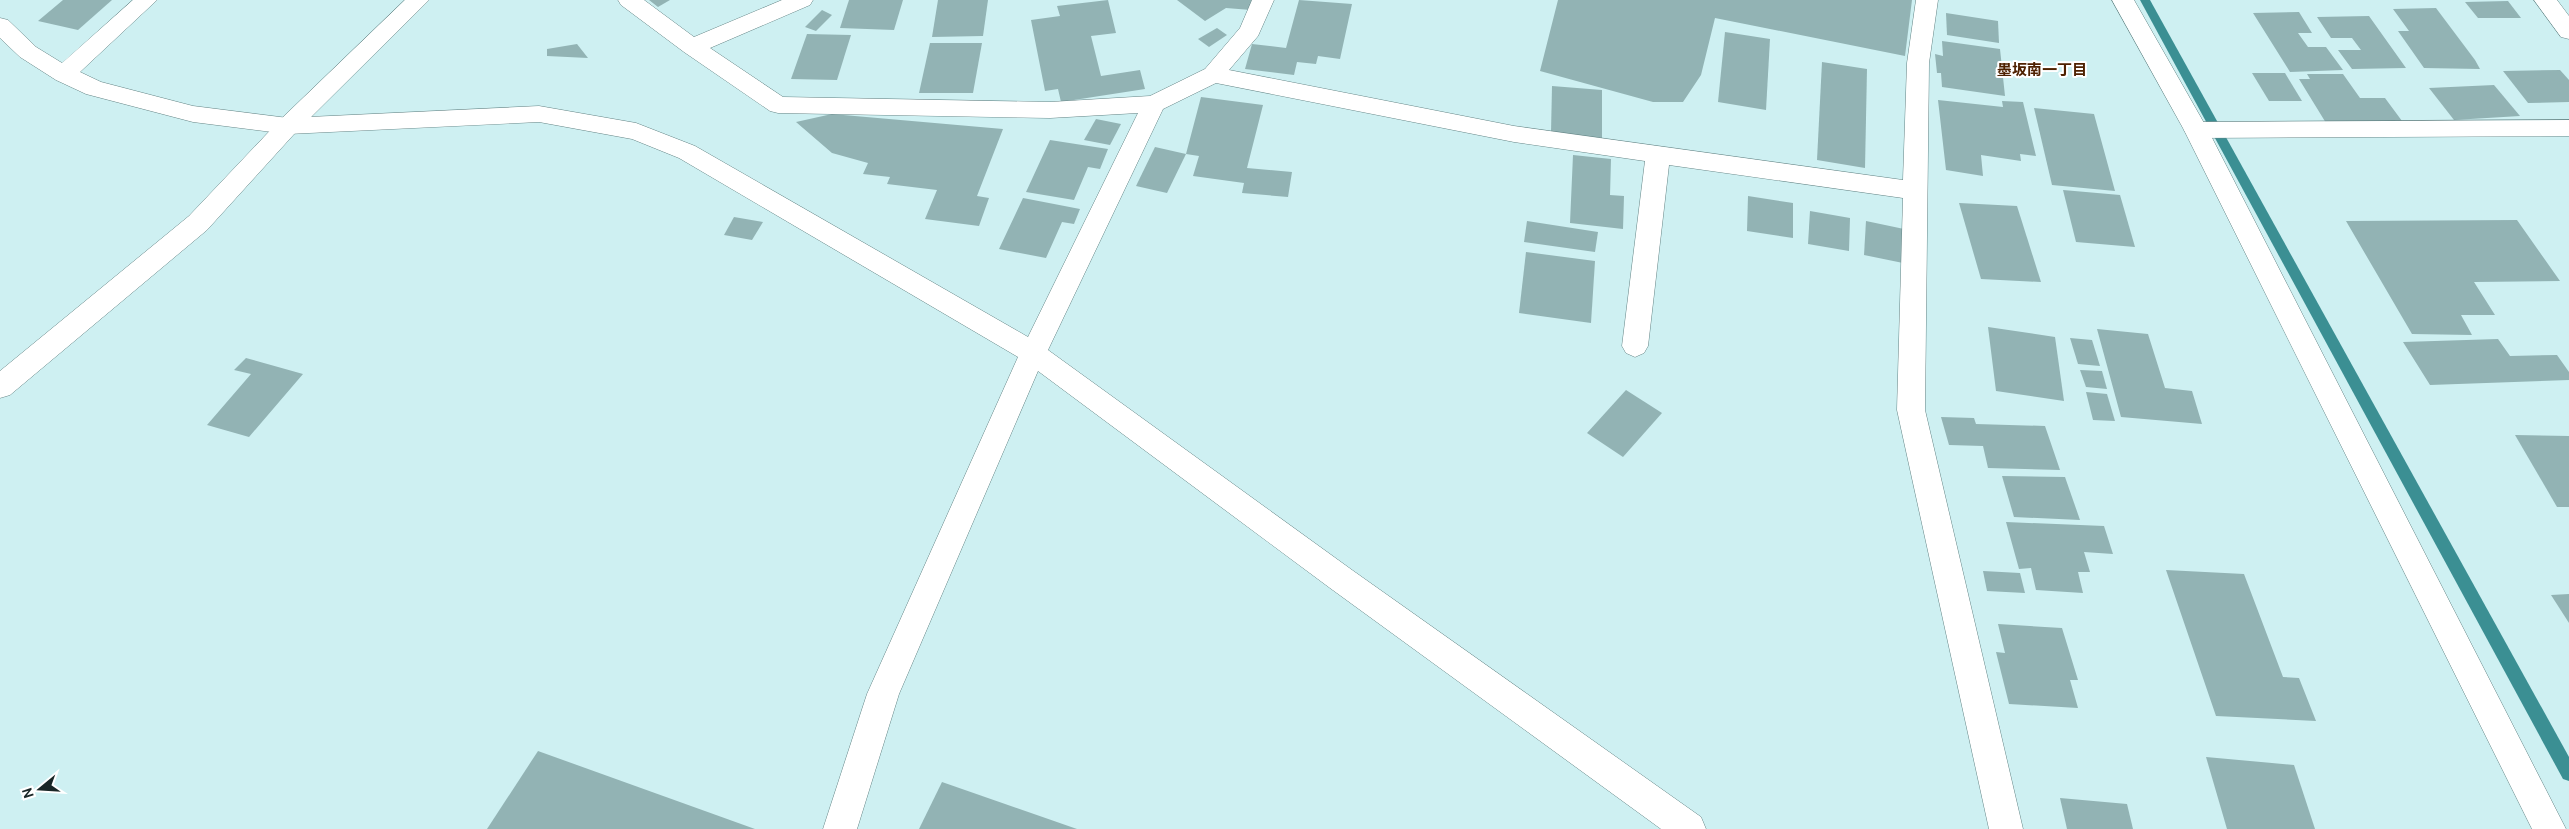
<svg xmlns="http://www.w3.org/2000/svg" width="2569" height="829" font-family="Cabin,'Noto Sans JP',sans-serif">
<rect width="100%" height="100%" fill="#cef0f2"/>
<g fill="none" stroke-linecap="round" stroke-linejoin="round">
<!-- stream -->
<polygon fill="#3b8f93" fill-rule="evenodd" points="2140,0 2150,0 2569,757 2569,781 2563,779"/>
</g>
<!-- building -->
<g fill="#92b3b4">
<polygon points="63,0 112,0 78,30 38,21"/>
<polygon points="649,0 670,0 658,7"/>
<polygon points="849,0 903,0 894,30 840,28"/>
<polygon points="938,0 988,0 983,36 932,37"/>
<polygon points="1108,0 1116,33 1091,36 1101,76 1140,70 1145,89 1061,102 1058,89 1045,91 1031,20 1060,16 1057,6"/>
<polygon points="1177,0 1252,0 1251,10 1226,8 1205,21"/>
<polygon points="1299,0 1352,4 1340,59 1318,56 1316,64 1297,62 1294,75 1245,69 1252,44 1286,48"/>
<polygon points="1558,0 1912,0 1905,56 1715,18 1701,75 1683,102 1653,102 1540,71"/>
<polygon points="2508,1 2521,18 2478,18 2465,2"/>
<polygon points="2436,8 2475,60 2480,69 2424,68 2398,31 2409,31 2393,9"/>
<polygon points="822,10 832,15 816,31 805,27"/>
<polygon points="2299,12 2312,33 2298,33 2308,47 2326,47 2343,70 2290,72 2253,13"/>
<polygon points="1946,13 1998,21 1999,43 1947,35"/>
<polygon points="2369,16 2406,68 2352,69 2338,50 2361,50 2352,38 2331,38 2317,17"/>
<polygon points="1217,28 1227,35 1209,47 1198,39"/>
<polygon points="1725,32 1770,39 1766,110 1718,102"/>
<polygon points="807,34 851,35 837,80 791,79"/>
<polygon points="1942,41 2000,49 2005,96 1942,87 1941,73 1937,73 1935,54 1943,56"/>
<polygon points="930,43 982,43 973,93 919,93"/>
<polygon points="577,44 588,58 547,56 547,49"/>
<polygon points="1822,62 1867,69 1865,168 1817,160"/>
<polygon points="2560,70 2569,80 2569,102 2528,103 2503,71"/>
<polygon points="2252,73 2285,73 2302,101 2269,101"/>
<polygon points="2307,74 2343,74 2360,98 2385,98 2402,121 2326,123 2299,79 2310,79"/>
<polygon points="2494,85 2520,116 2454,120 2429,88"/>
<polygon points="1552,86 1602,90 1602,138 1551,133"/>
<polygon points="1201,97 1263,105 1247,168 1292,172 1288,197 1242,193 1244,183 1193,176 1199,156 1186,154"/>
<polygon points="1938,100 2003,107 2002,101 2023,102 2036,156 2020,154 2021,161 1981,155 1983,176 1946,170"/>
<polygon points="2034,108 2094,114 2115,191 2052,185"/>
<polygon points="832,114 1003,129 977,196 989,198 979,226 925,219 937,190 887,184 890,177 863,174 868,163 832,153 796,122"/>
<polygon points="1096,119 1121,124 1110,145 1084,140"/>
<polygon points="1050,140 1108,149 1100,169 1088,167 1074,200 1026,192"/>
<polygon points="1155,147 1186,154 1167,193 1136,186"/>
<polygon points="1573,155 1611,159 1610,195 1624,196 1623,229 1570,223"/>
<polygon points="2063,190 2120,195 2135,247 2076,242"/>
<polygon points="1748,196 1793,203 1793,238 1747,231"/>
<polygon points="1023,198 1080,209 1074,224 1062,222 1046,258 999,249"/>
<polygon points="1959,203 2017,206 2041,282 1981,279"/>
<polygon points="1810,211 1850,218 1849,251 1808,244"/>
<polygon points="734,217 763,222 752,240 724,235"/>
<polygon points="2517,220 2560,281 2474,282 2495,315 2461,315 2472,335 2412,334 2346,221"/>
<polygon points="1527,221 1598,232 1595,252 1524,242"/>
<polygon points="1866,221 1904,229 1903,263 1864,255"/>
<polygon points="1526,252 1595,261 1591,323 1519,313"/>
<polygon points="1988,327 2055,337 2064,401 1996,391"/>
<polygon points="2097,329 2148,334 2165,388 2192,391 2202,424 2121,417"/>
<polygon points="2070,338 2092,340 2100,366 2078,364"/>
<polygon points="2498,339 2510,356 2557,355 2569,372 2569,380 2430,385 2403,342"/>
<polygon points="246,358 303,374 249,437 207,425 251,374 234,370"/>
<polygon points="2080,370 2102,371 2107,389 2086,387"/>
<polygon points="1626,390 1662,413 1623,457 1587,433"/>
<polygon points="2086,392 2107,394 2115,421 2093,420"/>
<polygon points="1941,417 1974,418 1976,424 2045,426 2060,470 1988,468 1983,446 1949,445"/>
<polygon points="2515,435 2569,436 2569,507 2557,507"/>
<polygon points="2002,476 2065,477 2080,520 2014,517"/>
<polygon points="2006,522 2104,526 2113,554 2084,552 2090,572 2078,572 2083,593 2036,590 2031,568 2019,569"/>
<polygon points="2166,570 2244,574 2283,677 2299,678 2316,721 2216,716"/>
<polygon points="1983,571 2020,573 2025,593 1987,591"/>
<polygon points="2569,594 2569,623 2551,595"/>
<polygon points="1998,624 2062,628 2078,680 2070,680 2078,708 2009,704 1996,652 2005,653"/>
<polygon points="538,751 755,829 487,829"/>
<polygon points="2206,757 2294,765 2315,829 2227,829"/>
<polygon points="942,782 1077,829 919,829"/>
<polygon points="2060,798 2127,804 2133,829 2067,829"/>
</g>
<g fill="none" stroke-linecap="round" stroke-linejoin="round">
<!-- street casing -->
<g stroke="#648485" stroke-width="1">
<g id="street">
<polygon points="133,0 157,0 80,72 101,82 193,106 288,118 539,106 636,123 695,146 1028,337 1138,113 1050,118 778,113 770,111 684,52 621,5 618,0 644,0 694,37 782,0 813,0 810,5 710,48 783,97 1050,102 1150,96 1205,69 1240,28 1252,0 1274,0 1258,36 1229,70 1514,126 1903,180 1907,63 1916,0 1938,0 1929,63 1925,410 2023,829 1989,829 1897,410 1903,198 1669,165 1648,346 1644,353 1635,357 1626,353 1622,346 1645,161 1514,142 1216,83 1163,109 1048,350 1352,570 1701,817 1706,829 1661,829 1330,588 1038,371 899,694 857,829 823,829 867,694 1018,357 679,158 632,139 539,122 288,134 193,122 86,94 56,80 20,57 0,38 0,18 8,20 36,47 62,63"/>
<polygon points="2534,0 2557,0 2569,16 2569,39 2561,37"/>
<polygon points="2569,120 2569,136 2196,138 2188,136 2184,130 2188,124 2196,122"/>
</g>
</g>
<!-- secondary casing -->
<g stroke="#648485" stroke-width="1">
<g id="secondary">
<polygon points="405,0 429,0 296,132 207,230 10,395 0,398 0,371 189,216 280,120"/>
<polygon points="2112,0 2134,0 2208,130 2566,829 2532,829 2184,130"/>
</g>
</g>
<!-- street -->
<use href="#street" fill="#fff" fill-rule="evenodd"/>
<!-- secondary -->
<use href="#secondary" fill="#fff" fill-rule="evenodd"/>
</g>
<g text-anchor="middle" dominant-baseline="central" stroke-width="4" stroke-linejoin="round" paint-order="stroke">
<!-- neighbourhood labels -->
<g font-size="15" font-weight="bold" fill="#4e2101" stroke="#fff">
<text x="2042" y="70">墨坂南一丁目</text>
</g>
</g>
<!-- north arrow -->
<g transform="translate(40 789) rotate(252)" stroke="#ffffff" stroke-width="4" paint-order="stroke">
<path d="M0-4L9 19L0 12L-9 19Z" fill="#192626"/>
<text y="-8" font-size="14" font-weight="bold" text-anchor="middle" fill="#192626">N</text>
</g>
</svg>
